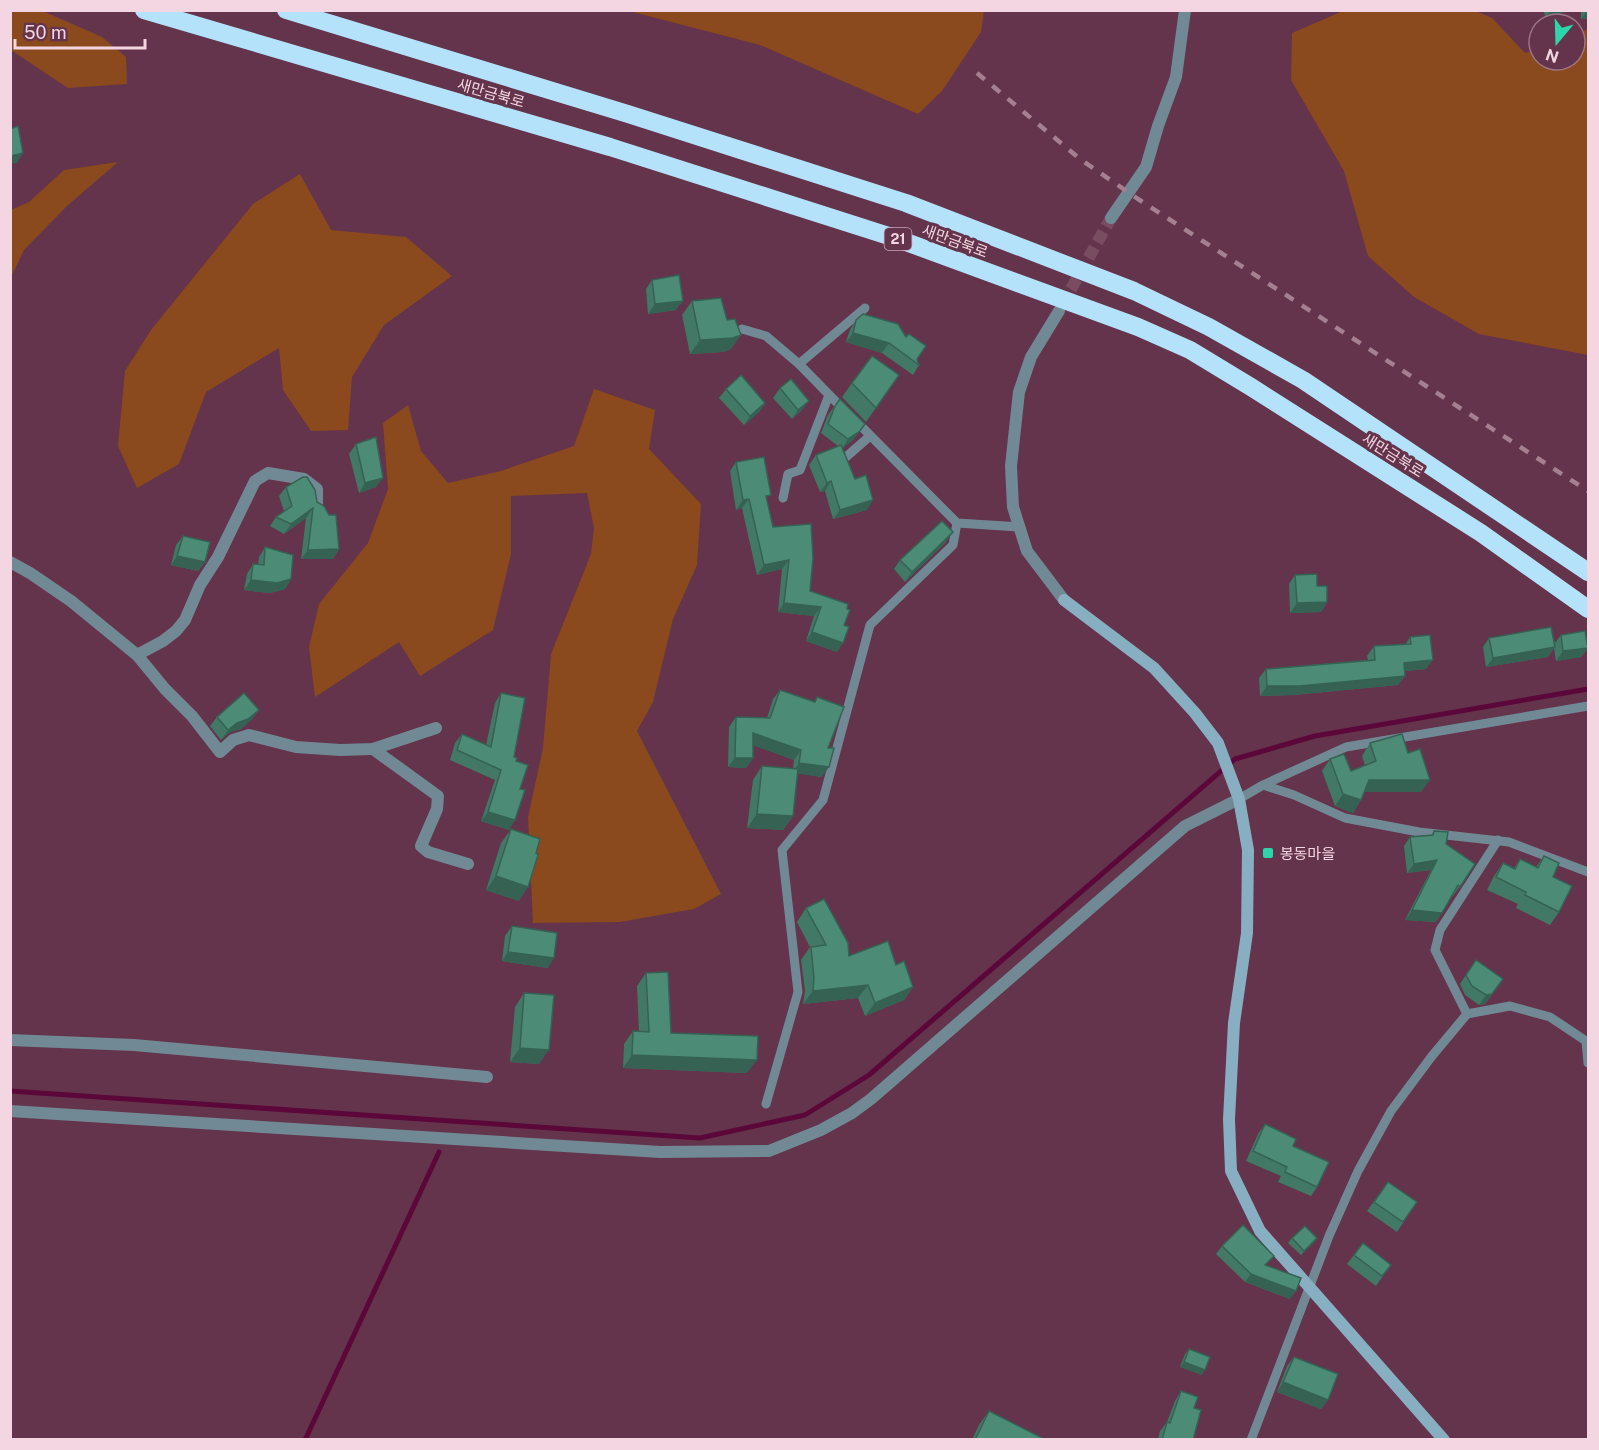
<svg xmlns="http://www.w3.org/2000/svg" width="1599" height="1450" font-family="'Public Sans','Noto Sans KR',sans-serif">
<rect width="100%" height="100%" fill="#63344b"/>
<!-- green -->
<g fill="#8b491e">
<polygon points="10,11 43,11 102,37 126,57 127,84 68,88 11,50"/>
<polygon points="629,11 984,11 981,32 942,91 918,114 760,45"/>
<polygon points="1343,11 1476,11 1492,18 1525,53 1539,48 1539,60 1575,60 1575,34 1588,29 1588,355 1479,334 1414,297 1368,256 1344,171 1291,80 1292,33"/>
<polygon points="118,162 67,206 24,250 11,277 11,210 29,202 64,170"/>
<polygon points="300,174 331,230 406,237 452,276 384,325 352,377 348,430 311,431 283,390 279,348 206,392 179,464 137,488 118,446 125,371 151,330 253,204"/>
<polygon points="594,389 655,410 649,449 701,504 697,565 673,619 653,702 637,731 721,894 694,909 620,922 533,923 528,817 543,748 551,654 591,554 594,528 587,493 511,496 511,554 493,630 420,676 399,642 315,697 309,647 319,604 368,543 388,489 383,423 408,405 421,451 448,483 501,471 574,446"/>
</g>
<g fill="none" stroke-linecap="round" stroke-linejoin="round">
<!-- stream -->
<g stroke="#5c073a" stroke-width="5">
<polyline points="10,1091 700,1138 805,1115 869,1075 1235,759 1315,736 1588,689"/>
<polyline points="305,1440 439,1152"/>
</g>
<!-- street-tunnel -->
<polyline stroke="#794c62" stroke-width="12" stroke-dasharray="12 6" stroke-linecap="butt" points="1062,305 1111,218"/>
<!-- lane -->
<g stroke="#718995" stroke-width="9">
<polyline points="742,329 766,336 799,364 845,411"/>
<polyline points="799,364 865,308"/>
<polyline points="855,420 957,523 1020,527"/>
<polyline points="846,457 870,436"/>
<polyline points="783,498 788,474 800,470 829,395"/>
<polyline points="1263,785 1346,747 1588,706"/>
<polyline points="1239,799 1263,785 1294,795 1345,818 1419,832 1509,842 1588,872"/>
<polyline points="1498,840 1440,930 1435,950 1467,1014 1510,1006 1550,1017 1586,1041 1588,1063"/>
<polyline points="766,1104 798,992 782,850 823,800 870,625 953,545 957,523"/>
<polyline points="1251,1440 1329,1236 1358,1171 1391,1111 1432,1056 1467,1014"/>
</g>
<!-- street -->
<g stroke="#718995" stroke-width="12">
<polyline points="1111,218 1146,167 1158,126 1176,77 1185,10"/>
<polyline points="1059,311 1031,357 1019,392 1011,466 1013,507 1027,551 1064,600"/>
<polyline points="10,562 30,573 71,601 137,655 165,689 192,716 220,752 233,740 249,735 296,747 340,750 373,749 436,728"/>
<polyline points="137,655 163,641 176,631 185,620 200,585 218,557 255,481 268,473 304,479 317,489 317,507"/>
<polyline points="373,749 438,796 437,809 421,846 428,852 468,864"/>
<polyline points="10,1040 134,1045 487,1077"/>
<polyline points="10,1111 660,1152 769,1151 821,1130 852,1113 871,1099 1185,826 1239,799"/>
</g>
<!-- secondary -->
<polyline stroke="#88aec1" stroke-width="12" points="1064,600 1154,668 1195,713 1218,743 1239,799 1248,850 1247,933 1234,1023 1229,1119 1231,1171 1260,1231 1444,1440"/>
<!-- highway -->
<g stroke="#b3e2fa" stroke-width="18">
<polyline points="144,10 610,147 895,238 1138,327 1190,350 1251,387 1481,533 1588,609"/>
<polyline points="286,10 628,114 906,203 1134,291 1209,327 1303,380 1588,572"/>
</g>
<!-- rail -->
<polyline stroke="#a67f91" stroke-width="4.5" stroke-dasharray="10 10" stroke-linecap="butt" points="977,73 1080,159 1138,199 1588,491"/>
</g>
<!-- wall -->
<g fill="#417866">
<polygon points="1543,10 1570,10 1546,18"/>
<rect x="1581" y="10" width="7" height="9"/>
<polygon points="652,280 676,310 648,314 646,289"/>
<polygon points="692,301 731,349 723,352 690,354 682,315"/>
<polygon points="856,320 917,360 919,365 913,375 882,353 846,342 850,330"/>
<polygon points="899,375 866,422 842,397 852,383"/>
<polygon points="780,388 802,410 792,419 773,398"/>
<polygon points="726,389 765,403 759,412 744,425 719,398"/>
<polygon points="840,399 865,424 853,440 842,448 867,510 833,519 825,491 820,492 809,465 816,455 838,446 821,433 828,415"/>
<polygon points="356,444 376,487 359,493 349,454"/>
<polygon points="736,462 767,500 773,527 810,591 844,625 837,652 806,641 814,616 778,612 782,569 757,575 742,508 736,510 730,471"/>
<polygon points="286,487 317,502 339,549 333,559 301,559 306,518 284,534 270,526 276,517 284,511 279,496"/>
<polygon points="183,536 205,562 198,571 171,565 176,545"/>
<polygon points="946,542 905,582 894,569 900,560"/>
<polygon points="265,547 291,579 285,589 270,593 244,590 247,574 253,564 258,565 259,557"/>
<polygon points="1295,575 1317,586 1327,602 1321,612 1290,613 1289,584"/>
<polygon points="1561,635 1588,648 1581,657 1556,661 1554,648 1548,657 1486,667 1483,647 1489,638 1554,644"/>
<polygon points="1410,637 1426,669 1404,671 1405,676 1398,685 1293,695 1260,696 1259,678 1266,669 1368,660 1367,656 1374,646 1405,645"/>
<polygon points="780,690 814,702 817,697 828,748 822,777 797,773 793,816 783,830 747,828 753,780 762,766 793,769 794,760 753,745 753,758 746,768 728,767 729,727 736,717 767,718 773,699"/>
<polygon points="501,693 514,757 516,761 520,789 509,830 481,821 495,780 450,760 455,743 462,734 486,745 495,703"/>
<polygon points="259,710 252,719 241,729 230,732 221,740 210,726 217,717"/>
<polygon points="1370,743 1421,792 1364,792 1361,800 1353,813 1335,806 1322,771 1330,759 1351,771 1365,765 1362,756"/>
<polygon points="511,829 519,901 486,890 501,843"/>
<polygon points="1434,831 1446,844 1475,864 1453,896 1452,895 1436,922 1405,920 1431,870 1407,873 1404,846 1410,837 1431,835"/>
<polygon points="1544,856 1553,877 1559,912 1550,925 1516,908 1518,904 1487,890 1494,876 1503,863 1514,868 1520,859 1536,867"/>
<polygon points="806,908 849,956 896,965 913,987 904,1000 865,1016 858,998 803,1004 805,991 801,960 810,947 797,922"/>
<polygon points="512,926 548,968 502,961 505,936"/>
<polygon points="1476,960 1503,979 1485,1004 1479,1005 1465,995 1460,984"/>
<polygon points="646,973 671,1033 747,1073 623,1068 624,1044 633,1031 639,1032 637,986"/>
<polygon points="524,993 539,1064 510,1062 515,1007"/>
<polygon points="1265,1124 1293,1146 1317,1187 1311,1196 1278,1182 1281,1176 1246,1161 1258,1134"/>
<polygon points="1388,1182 1417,1202 1397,1232 1367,1211"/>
<polygon points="1292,1238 1317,1238 1314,1242 1301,1255 1288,1243"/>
<polygon points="1363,1243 1391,1265 1376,1286 1347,1264"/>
<polygon points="1222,1246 1267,1266 1290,1299 1245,1282 1216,1254"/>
<polygon points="1189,1349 1202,1375 1180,1367 1185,1354"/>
<polygon points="1294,1357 1328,1400 1321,1409 1277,1392 1287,1366"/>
<polygon points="1181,1391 1194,1408 1193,1440 1158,1440 1160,1431 1167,1422 1175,1401"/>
<polygon points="989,1411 1046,1440 972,1440 979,1425"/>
</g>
<!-- shaded-wall -->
<g fill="#356253">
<polygon points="1551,10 1570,10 1546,18"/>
<polygon points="1587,11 1588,11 1588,19 1581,19"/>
<polygon points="23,153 17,163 10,164 11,156"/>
<polygon points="683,301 676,310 648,314 655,304"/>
<polygon points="853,333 889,343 882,353 846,342"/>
<polygon points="741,335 731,349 723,352 690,354 700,340"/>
<polygon points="809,401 802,410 792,419 798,410"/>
<polygon points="765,403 759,412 744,425 750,416"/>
<polygon points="860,431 853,440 842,449 848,439"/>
<polygon points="383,478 376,487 359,493 365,483"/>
<polygon points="831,481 825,491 820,492 827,483"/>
<polygon points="749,499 742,508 736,510 743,500"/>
<polygon points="873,500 867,510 833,519 840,510"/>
<polygon points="313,508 306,518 284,534 291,524"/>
<polygon points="953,532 946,542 905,582 912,572"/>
<polygon points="339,549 333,559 301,559 308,550"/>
<polygon points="177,556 205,562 198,571 171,565"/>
<polygon points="789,560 782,569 757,575 764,565"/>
<polygon points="291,579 285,589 270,593 244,590 251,580"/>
<polygon points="1327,602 1321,612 1290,613 1297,603"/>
<polygon points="784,603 821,607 814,616 778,612"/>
<polygon points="812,632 843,643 837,652 806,641"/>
<polygon points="1555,647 1548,657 1486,667 1493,658"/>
<polygon points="1588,648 1581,657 1556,661 1563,651"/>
<polygon points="1433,660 1426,669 1397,672 1404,663"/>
<polygon points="1405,676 1398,685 1293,695 1260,696 1267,686"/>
<polygon points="259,710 252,719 241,729 230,732 221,740 228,730 237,723"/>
<polygon points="753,733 801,750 794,760 747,743"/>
<polygon points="735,758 753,758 746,768 728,767"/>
<polygon points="799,763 829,767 822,777 792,773"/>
<polygon points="1369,780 1430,780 1421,792 1360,792"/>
<polygon points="1343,794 1361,800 1353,813 1335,806"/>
<polygon points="488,812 515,820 509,830 481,821"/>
<polygon points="757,814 793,816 783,830 747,828"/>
<polygon points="1437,860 1431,870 1407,873 1414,864"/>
<polygon points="496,876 528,887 519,901 486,890"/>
<polygon points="1412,910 1442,913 1436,922 1405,920"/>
<polygon points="508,952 554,958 548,968 502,961"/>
<polygon points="868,985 858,998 803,1004 813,991"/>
<polygon points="913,987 904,1000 865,1016 875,1003"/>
<polygon points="1492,994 1485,1004 1479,1005 1486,995"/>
<polygon points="520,1048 549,1050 539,1064 510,1062"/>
<polygon points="632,1055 757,1060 747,1073 623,1068"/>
<polygon points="1317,1238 1314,1242 1301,1255 1304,1251"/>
<polygon points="1251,1274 1296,1291 1290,1299 1245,1282"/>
<polygon points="1184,1362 1205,1370 1202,1375 1180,1367"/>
<polygon points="1283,1382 1328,1400 1321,1409 1277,1392"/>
</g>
<!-- building -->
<g fill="#4c8c77" stroke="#356253" stroke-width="1.5">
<polygon points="18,126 23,153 11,156 12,162 10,162 10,129"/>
<polygon points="679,275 683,301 655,304 652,280"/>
<polygon points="721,298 727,320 735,319 741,335 733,338 700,340 692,301"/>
<polygon points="863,314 898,324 906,337 909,334 926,346 917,359 919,365 889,343 853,333 856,320"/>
<polygon points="872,356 899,375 876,408 852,383"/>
<polygon points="741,375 765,403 750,416 726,389"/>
<polygon points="791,379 809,401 798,410 780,388"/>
<polygon points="840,399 865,424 860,431 848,439 828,424 835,406"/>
<polygon points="376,437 383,478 365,483 356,444"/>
<polygon points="841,445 855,479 866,475 873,500 840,510 831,481 827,483 816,455"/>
<polygon points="764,457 771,495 766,496 773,527 811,524 813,558 810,591 848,604 847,609 850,610 844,625 849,627 843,643 812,632 821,607 784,603 789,560 764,565 749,499 743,500 736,462"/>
<polygon points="303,477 307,477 315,490 317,502 324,506 329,515 336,515 339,549 308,550 313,508 291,524 276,517 292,506 286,487"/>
<polygon points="942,521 953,532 912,572 900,560"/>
<polygon points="183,536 210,542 205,562 177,556"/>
<polygon points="265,547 293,555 291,579 277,583 251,580 253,564 264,565"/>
<polygon points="1317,574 1317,586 1327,586 1327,602 1297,603 1295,575"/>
<polygon points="1551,627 1555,647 1493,658 1489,638"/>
<polygon points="1585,631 1588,648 1563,651 1561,635"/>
<polygon points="1430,635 1433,660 1404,663 1405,676 1300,686 1267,686 1266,669 1375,660 1374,646 1411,644 1410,637"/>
<polygon points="780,690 815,702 817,697 844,707 828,748 834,748 829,767 799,763 801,750 753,733 753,758 735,758 736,717 770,718"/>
<polygon points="244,693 259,710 248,719 237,723 228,730 217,717"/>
<polygon points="501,693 525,698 514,757 517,758 516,761 528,765 520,789 525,790 515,820 488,812 501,770 457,750 462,734 491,747"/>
<polygon points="1402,734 1408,753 1420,749 1430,780 1369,780 1361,800 1343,794 1330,759 1344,754 1351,771 1376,761 1370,743"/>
<polygon points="762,766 798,769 793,816 757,814"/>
<polygon points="511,829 540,839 536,853 538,855 528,887 496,876"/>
<polygon points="1434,831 1448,832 1446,844 1475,864 1460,887 1458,885 1442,913 1412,910 1437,860 1414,864 1410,837 1433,835"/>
<polygon points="1544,856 1559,863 1553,877 1572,886 1559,912 1525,895 1526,892 1496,877 1503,863 1515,869 1520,859 1538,868"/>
<polygon points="824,899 848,943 849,956 888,941 896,965 904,961 913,987 875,1003 868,985 813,991 814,978 811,947 826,945 806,908"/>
<polygon points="512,926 557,933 554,958 508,952"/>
<polygon points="1476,960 1503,979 1492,994 1486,995 1472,986 1466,975"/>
<polygon points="668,972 671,1033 758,1036 757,1060 632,1055 633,1031 649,1032 646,973"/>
<polygon points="524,993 554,995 549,1050 520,1048"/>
<polygon points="1265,1124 1296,1139 1293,1146 1329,1162 1317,1187 1285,1172 1287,1167 1253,1151"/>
<polygon points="1388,1182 1417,1202 1403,1222 1374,1202"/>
<polygon points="1243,1225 1274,1256 1265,1265 1301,1278 1296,1291 1251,1274 1222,1246"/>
<polygon points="1305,1226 1317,1238 1304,1251 1292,1238"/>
<polygon points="1363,1243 1391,1265 1382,1276 1354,1255"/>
<polygon points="1189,1349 1210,1357 1205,1370 1184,1362"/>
<polygon points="1294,1357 1338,1374 1328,1400 1283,1382"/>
<polygon points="1181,1391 1198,1397 1194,1408 1201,1410 1193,1440 1162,1440 1167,1422 1170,1423"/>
<polygon points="989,1411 1046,1440 975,1440"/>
</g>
<!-- markers -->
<rect fill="#2ed4aa" stroke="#63344b" stroke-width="2" x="1262" y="847" width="12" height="12" rx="3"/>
<g text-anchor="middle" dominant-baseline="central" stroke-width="6" stroke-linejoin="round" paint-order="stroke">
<!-- shield labels -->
<rect fill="#63344b" stroke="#c8a5b5" stroke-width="1.5" x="884.5" y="228" width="27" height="22" rx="4.5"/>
<g font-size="14" font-weight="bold" fill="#f4d6e2">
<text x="898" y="239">21</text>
</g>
<!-- street labels -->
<g font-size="15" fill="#f4d6e2" stroke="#63344b">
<text transform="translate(491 93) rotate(16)">새만금북로</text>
<text transform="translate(955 241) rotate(20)">새만금북로</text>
<text transform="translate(1393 455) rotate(32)">새만금북로</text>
</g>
<!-- poi labels -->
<g font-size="15" fill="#f4d6e2" stroke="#63344b" text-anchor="start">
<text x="1280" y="853">봉동마을</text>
</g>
</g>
<!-- border -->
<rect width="1599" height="1450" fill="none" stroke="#f4d6e2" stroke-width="24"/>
<!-- north arrow -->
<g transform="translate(1557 42) rotate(199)"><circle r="28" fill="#63344b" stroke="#9d7587" stroke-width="1.5"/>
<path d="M0-4.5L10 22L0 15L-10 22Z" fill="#2ed4aa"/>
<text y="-9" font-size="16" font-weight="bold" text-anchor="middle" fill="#f4d6e2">N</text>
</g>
<!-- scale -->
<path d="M15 39v9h130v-9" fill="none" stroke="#f4d6e2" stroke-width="3"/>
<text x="24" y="39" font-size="18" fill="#f4d6e2" stroke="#63344b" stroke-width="4.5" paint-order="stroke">50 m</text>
</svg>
